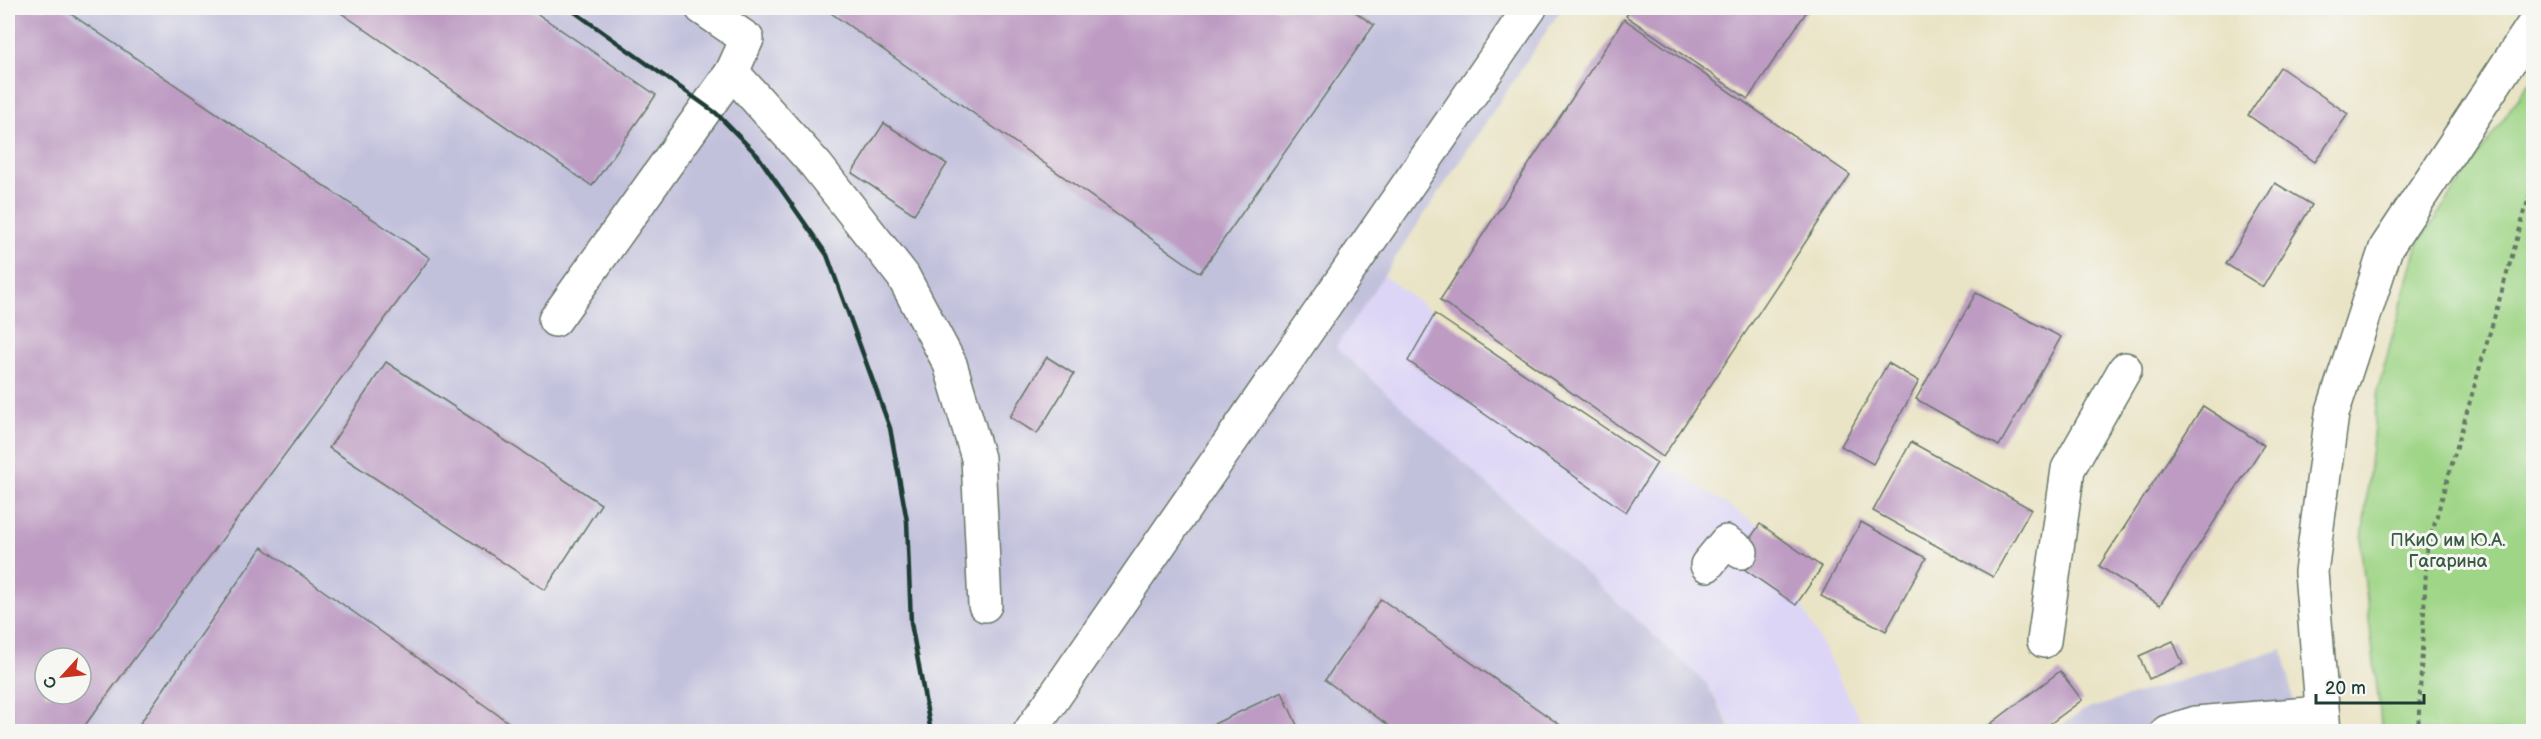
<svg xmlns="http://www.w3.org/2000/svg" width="2541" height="739" font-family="'Balsamiq Sans',sans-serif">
<rect width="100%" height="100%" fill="#f6f6f2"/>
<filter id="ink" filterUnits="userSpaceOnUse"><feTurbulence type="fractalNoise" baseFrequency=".0167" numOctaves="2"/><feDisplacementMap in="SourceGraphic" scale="12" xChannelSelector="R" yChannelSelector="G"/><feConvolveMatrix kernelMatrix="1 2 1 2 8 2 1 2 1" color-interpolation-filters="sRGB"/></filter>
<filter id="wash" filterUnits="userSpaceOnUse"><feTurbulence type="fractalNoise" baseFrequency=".008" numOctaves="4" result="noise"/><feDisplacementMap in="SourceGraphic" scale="24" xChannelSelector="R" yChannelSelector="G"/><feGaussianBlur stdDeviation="1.35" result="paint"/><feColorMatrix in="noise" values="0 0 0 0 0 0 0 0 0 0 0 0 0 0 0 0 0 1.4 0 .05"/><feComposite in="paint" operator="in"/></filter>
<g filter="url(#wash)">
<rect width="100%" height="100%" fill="#eae4c6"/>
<!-- built -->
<polygon fill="#ddd5f6" points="1383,275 1435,314 1822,567 1799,600 1866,731 1734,731 1707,684 1335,347"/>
<!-- industrial -->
<g fill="#c2c1dc" fill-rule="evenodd">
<path d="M8 8H1562L1336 347 1707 684 1732 731H8ZM45 658H81V694H45Z"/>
<polygon points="2283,649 2299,731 2053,732 2082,711"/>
</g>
<!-- green -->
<polygon fill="#9fd586" stroke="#5f895d" stroke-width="1.5" points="2533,80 2533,731 2382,731 2361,550 2378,389 2418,243 2524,89"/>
<g id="blocks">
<!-- building -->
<g fill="#bd9bc2" fill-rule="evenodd">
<path d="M8 8H62L430 258 80 732H8ZM45 658H81V694H45Z"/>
<polygon points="334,8 529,8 656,95 592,186"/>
<polygon points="824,8 1349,8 1374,25 1200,273"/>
<polygon points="1632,8 1809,8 1748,99 1626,16"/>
<polygon points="1624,19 1850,175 1663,457 1440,300"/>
<polygon points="2280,67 2348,114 2315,162 2248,115"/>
<polygon points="884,123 947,164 914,214 852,173"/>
<polygon points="2275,183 2312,205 2263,287 2226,264"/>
<polygon points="1976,293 2061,337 1999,446 1916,399"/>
<polygon points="1435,314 1657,463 1626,512 1408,361"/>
<polygon points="1047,357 1074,374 1037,434 1010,417"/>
<polygon points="386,362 601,504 545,590 329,448"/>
<polygon points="1888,363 1919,381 1873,464 1841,446"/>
<polygon points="2203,406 2264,445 2160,605 2099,566"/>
<polygon points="1911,442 2031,509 1993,577 1873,511"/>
<polygon points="1861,522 1926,558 1886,631 1821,596"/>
<polygon points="1760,524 1822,567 1796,605 1734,562"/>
<polygon points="262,547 522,732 134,732"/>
<polygon points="1381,599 1570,732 1398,732 1325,680"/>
<polygon points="2173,641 2183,664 2149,679 2139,656"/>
<polygon points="2060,671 2082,700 2039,732 1980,732"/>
<polygon points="1282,692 1300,732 1197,732"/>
</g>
</g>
</g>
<g filter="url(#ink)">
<use href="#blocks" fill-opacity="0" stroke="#667767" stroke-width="1.5"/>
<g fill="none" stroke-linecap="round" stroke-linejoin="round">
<!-- minor casing -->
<g stroke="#667767" stroke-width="36">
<g id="minor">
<polyline points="732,72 816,165 903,276 950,364 978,458 985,605"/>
<polyline points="555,320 732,72 747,39 702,8"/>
<polyline points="1707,565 1726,542 1741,552"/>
<polyline points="2044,641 2068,469 2125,369"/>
<polyline points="1030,732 1530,8"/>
<polyline points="2167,732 2196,723 2322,713"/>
<polyline points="2324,732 2311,572 2332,414 2386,248 2534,24"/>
</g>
</g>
<!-- path -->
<polyline stroke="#667767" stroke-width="4" stroke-dasharray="4.5 4.5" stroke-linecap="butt" points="2418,732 2427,550 2534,180"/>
<!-- minor -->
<use href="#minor" stroke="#fff" stroke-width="33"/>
<!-- rail -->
<polyline stroke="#1f3d34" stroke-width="4.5" points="569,8 716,113 758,156 827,255 890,428 907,521 911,623 931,732"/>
</g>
</g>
<g text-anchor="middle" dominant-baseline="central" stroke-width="6" stroke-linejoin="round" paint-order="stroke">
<!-- park labels -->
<g font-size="18" fill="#395b44" stroke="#f6f6f2">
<text x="2448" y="540">ПКиО им Ю.А.<tspan x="2448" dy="21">Гагарина</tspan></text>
</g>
</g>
<!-- margin -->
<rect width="2541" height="739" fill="none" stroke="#f6f6f2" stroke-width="30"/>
<!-- north arrow -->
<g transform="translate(63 676) rotate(243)"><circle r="28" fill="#f6f6f2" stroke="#a0aca6" stroke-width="1.5"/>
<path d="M0-4.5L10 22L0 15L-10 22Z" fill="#c8321e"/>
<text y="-9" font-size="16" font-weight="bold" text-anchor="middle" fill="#1f3d34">С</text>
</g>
<!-- scale -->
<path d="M2316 694v9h108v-9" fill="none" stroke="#1f3d34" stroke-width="3"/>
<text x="2325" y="694" font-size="18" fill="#1f3d34" stroke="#f6f6f2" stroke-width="4.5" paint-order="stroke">20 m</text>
</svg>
